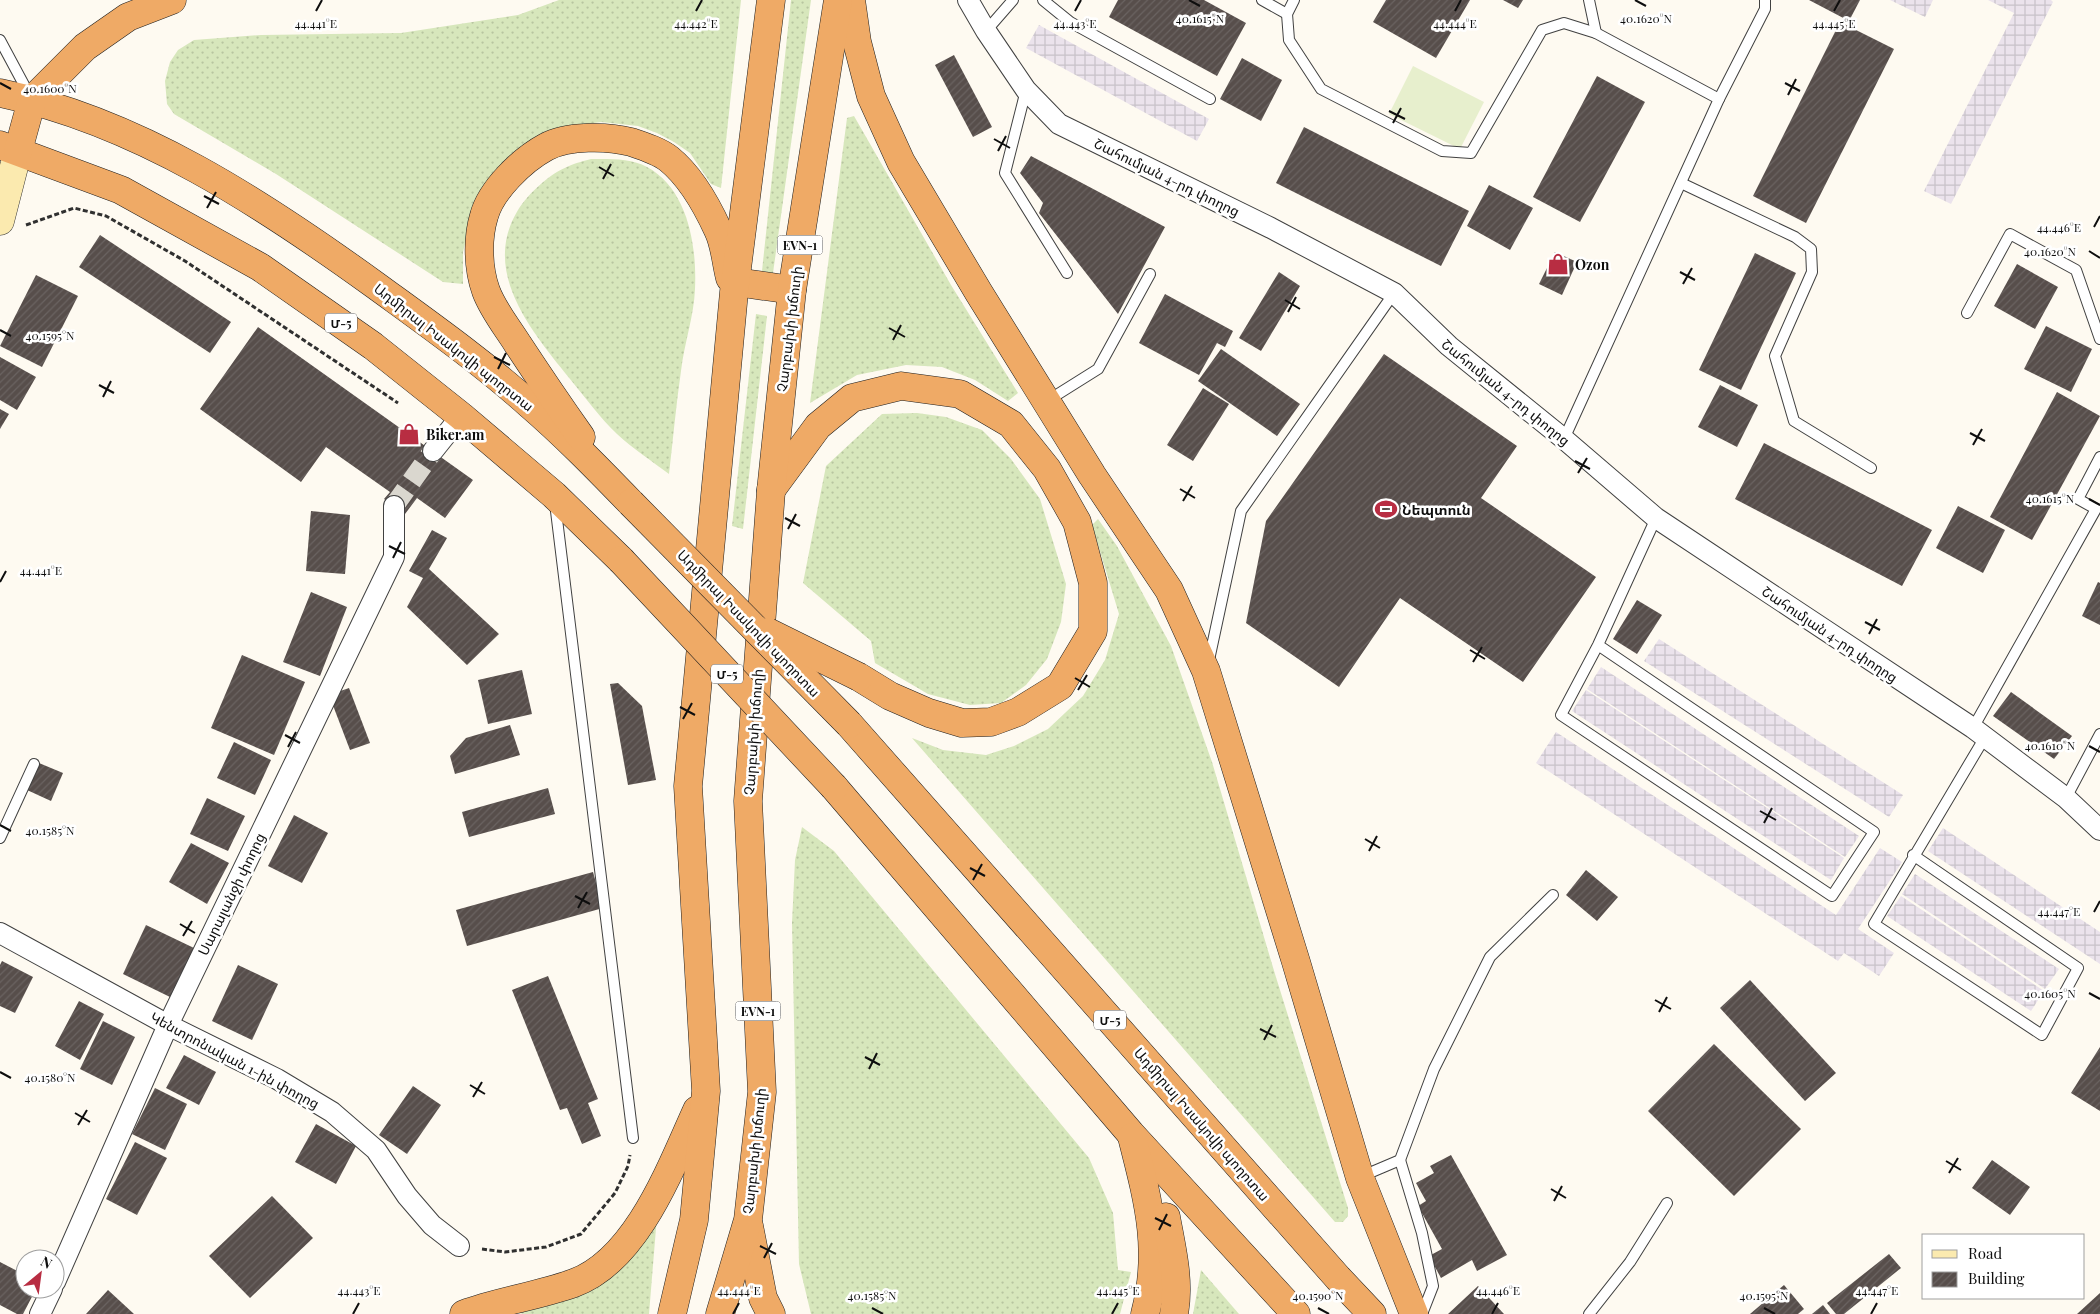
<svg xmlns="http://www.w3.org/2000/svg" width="2100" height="1314" font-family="'Playfair Display','Noto Sans Armenian',serif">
<defs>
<pattern id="industrial-grid" width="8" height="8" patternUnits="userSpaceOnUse" patternTransform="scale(1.25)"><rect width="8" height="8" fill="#ebe3ec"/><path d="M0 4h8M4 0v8" fill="none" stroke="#c8c2c9"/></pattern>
<pattern id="grass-dots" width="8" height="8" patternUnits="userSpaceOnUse" patternTransform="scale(1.25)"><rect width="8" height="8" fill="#d7e7bc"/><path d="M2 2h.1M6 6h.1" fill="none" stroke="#b7c5a0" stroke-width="1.8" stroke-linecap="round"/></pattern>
<pattern id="building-hatch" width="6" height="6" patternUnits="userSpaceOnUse" patternTransform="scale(1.25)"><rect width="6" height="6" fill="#574e4b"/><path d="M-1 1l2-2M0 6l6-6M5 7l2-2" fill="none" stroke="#6a6361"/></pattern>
</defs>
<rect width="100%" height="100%" fill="#fefaf1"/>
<!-- industrial -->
<g fill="url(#industrial-grid)">
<polygon points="1890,0 1933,0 1925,17"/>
<polygon points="1988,0 2051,0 2053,2 1951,204 1924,191 2014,13"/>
<polygon points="1039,25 1209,119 1197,141 1026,48"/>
<polygon points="1659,639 1903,795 1889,817 1644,661"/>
<polygon points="1601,667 1859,836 1845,857 1587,689"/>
<polygon points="1586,690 1844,858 1831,880 1572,711"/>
<polygon points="1556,732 1836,915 1880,848 1902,862 1858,929 1894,953 1879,976 1844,953 1838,961 1536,763"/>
<polygon points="1943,828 2100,932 2100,964 1928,851"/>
<polygon points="1915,874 2059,969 2045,989 1902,894"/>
<polygon points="1901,896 2044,991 2031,1011 1887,916"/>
</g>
<!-- grass -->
<g fill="url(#grass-dots)">
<polygon points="559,0 741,0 721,188 711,184 690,153 674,142 657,133 638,126 601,122 566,127 468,231 463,252 463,284 443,282 276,174 174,114 167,104 165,81 170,62 178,50 194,40 261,35 401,33 518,15"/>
<polygon points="791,0 811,0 773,273 762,271"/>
<polygon points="854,116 951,285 1018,393 1008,401 975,380 942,367 906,365 857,375 810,403 847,118"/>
<path d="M591 159C609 159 631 158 647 167 688 189 697 246 695 289 694 316 684 344 681 371 676 405 673 440 669 474 652 461 633 449 617 434 600 418 585 397 570 379 533 333 480 272 518 210 529 193 549 174 569 166 575 163 584 161 591 159Z"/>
<polygon points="756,314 767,316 743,529 732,526"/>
<polygon points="917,413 946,417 982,430 1011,459 1040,499 1066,584 1061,622 1047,659 1026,685 1001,703 970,705 928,694 875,663 871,641 803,583 826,466 882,414"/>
<polygon points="1098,519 1117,546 1171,646 1212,762 1275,974 1348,1208 1348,1216 1343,1222 1335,1222 912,738 943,750 986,755 1014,746 1048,729 1083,696 1105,660 1119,614 1092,525"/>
<polygon points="802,827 834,851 1089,1158 1113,1213 1118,1270 1131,1272 1120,1314 811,1314 799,1264 792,923 795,860"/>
<polygon points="657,1216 649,1314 525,1314 508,1312"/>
<polygon points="1201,1270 1239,1314 1193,1314"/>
</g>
<!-- pitch -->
<polygon fill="#e7efcd" points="1413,66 1484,102 1460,149 1389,114"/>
<!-- building -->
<g fill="url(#building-hatch)">
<polygon points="1118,0 1204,0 1246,23 1217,76 1109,17"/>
<polygon points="1386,0 1470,0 1436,58 1373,22"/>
<polygon points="1503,0 1523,0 1518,8"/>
<polygon points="1809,0 1860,0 1849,21"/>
<polygon points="1840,22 1894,49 1806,223 1753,196"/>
<polygon points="954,55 992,127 973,137 935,65"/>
<polygon points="1242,58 1282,80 1261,121 1220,99"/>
<polygon points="1597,76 1645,102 1580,222 1533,197"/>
<polygon points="1304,127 1469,211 1441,266 1276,183"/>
<polygon points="1031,156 1165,227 1118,314 1039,213 1043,203 1020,173"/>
<polygon points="1489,185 1533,208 1510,250 1467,226"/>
<polygon points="100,235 231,322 210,353 79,267"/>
<polygon points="1555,252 1577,262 1562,295 1539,284"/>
<polygon points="1755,253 1796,273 1741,390 1699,370"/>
<polygon points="2017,264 2058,287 2035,329 1994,306"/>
<polygon points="1279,272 1300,286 1261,351 1239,338"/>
<polygon points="36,275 78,296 42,367 0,346"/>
<polygon points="1165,294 1233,331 1225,347 1217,343 1199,375 1139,343"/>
<polygon points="2046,326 2092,349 2071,392 2024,369"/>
<polygon points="258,327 473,480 445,518 417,498 405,514 384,499 390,492 326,447 301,482 200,409"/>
<polygon points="1221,349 1300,404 1277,436 1198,381"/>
<polygon points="1384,354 1517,446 1481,498 1596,577 1523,682 1400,598 1339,687 1246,623 1266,521"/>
<polygon points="0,357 36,377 17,410 0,400"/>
<polygon points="1720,385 1758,405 1737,447 1698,427"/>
<polygon points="1203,388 1229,404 1193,461 1167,445"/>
<polygon points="2057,392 2100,416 2032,540 1990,517"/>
<polygon points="0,409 9,414 0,429"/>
<polygon points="1764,443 1932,530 1902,586 1735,499"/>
<polygon points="1958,506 2005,530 1983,573 1936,548"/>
<polygon points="311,511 350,515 345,574 306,571"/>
<polygon points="432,530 447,538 429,569 499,634 467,665 407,607 423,578 409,571"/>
<polygon points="2098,582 2100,583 2100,625 2082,616"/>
<polygon points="311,592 347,607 320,676 283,662"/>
<polygon points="1637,600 1662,615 1637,654 1613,639"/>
<polygon points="242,655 305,682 274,755 211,728"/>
<polygon points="522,670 532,714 488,724 478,680"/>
<polygon points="618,683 642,706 656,780 628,785 610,684"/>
<polygon points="349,688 370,743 350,750 329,695"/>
<polygon points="2011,692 2072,736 2054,759 1993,716"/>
<polygon points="510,725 520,755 455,774 450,756 466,738"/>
<polygon points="234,742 271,760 255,795 217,778"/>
<polygon points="39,763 63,773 51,801 27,790"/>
<polygon points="548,788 555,814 469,837 462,812"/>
<polygon points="207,798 245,816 228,851 190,834"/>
<polygon points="294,815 328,833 302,883 268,866"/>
<polygon points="191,843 229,863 207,904 169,882"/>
<polygon points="1586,870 1618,897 1597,921 1566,895"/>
<polygon points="593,872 603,908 467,946 456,910"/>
<polygon points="146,925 194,948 170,997 123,974"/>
<polygon points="2,961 33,977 15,1013 0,1006 0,965"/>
<polygon points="238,965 278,984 252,1040 212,1021"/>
<polygon points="548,976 598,1099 588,1103 601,1136 582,1144 567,1108 560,1110 512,990"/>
<polygon points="1750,980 1836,1073 1805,1101 1720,1008"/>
<polygon points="79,1001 104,1014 80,1060 55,1046"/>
<polygon points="103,1021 135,1037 112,1085 80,1069"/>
<polygon points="1714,1044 1801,1129 1734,1196 1648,1111"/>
<polygon points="2100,1047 2100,1111 2071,1093"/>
<polygon points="184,1055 216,1072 199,1105 166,1088"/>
<polygon points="413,1086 441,1105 407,1154 379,1135"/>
<polygon points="155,1088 187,1104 165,1150 132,1134"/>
<polygon points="316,1124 356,1146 336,1184 295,1162"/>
<polygon points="135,1142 167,1158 137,1215 106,1199"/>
<polygon points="1451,1155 1507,1255 1477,1271 1472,1260 1441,1278 1429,1256 1442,1249 1418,1206 1426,1201 1416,1183 1434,1173 1430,1166"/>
<polygon points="1992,1160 2030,1187 2010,1215 1972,1188"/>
<polygon points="272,1196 313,1238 250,1298 209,1256"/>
<polygon points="1889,1254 1901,1268 1844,1314 1836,1314 1827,1303"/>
<polygon points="0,1262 25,1275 25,1289 36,1289 23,1314 17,1314 0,1305"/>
<polygon points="1784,1285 1804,1309 1798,1314 1750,1314"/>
<polygon points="1478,1286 1504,1314 1448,1314"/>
<polygon points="108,1290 134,1314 86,1314"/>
<polygon points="2100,1293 2100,1314 2077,1314"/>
<polygon points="1823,1305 1830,1314 1812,1314"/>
</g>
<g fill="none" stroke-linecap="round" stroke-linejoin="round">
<!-- minor-tunnel -->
<polyline stroke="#dad7cf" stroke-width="20" stroke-dasharray="20 10" stroke-linecap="butt" points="394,506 433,451"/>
<!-- service casing -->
<g stroke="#414141" stroke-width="12">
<g id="service">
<polyline points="1043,0 1070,22 1210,99"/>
<polyline points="1262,0 1287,14"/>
<polyline points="1294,0 1287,14 1289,40 1321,89 1442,151 1471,153 1542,30 1564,23 1596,33 1719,99"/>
<polyline points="1589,0 1596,33"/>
<polyline points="986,31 1013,0"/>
<polyline points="0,40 30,96"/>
<polyline points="1026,90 1005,173 1067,273"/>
<polyline points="1681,183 1795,237 1811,249 1812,272 1775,356 1794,421 1871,468"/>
<polyline points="1967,313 2010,234 2076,270 2100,339"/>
<polyline points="1047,401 1098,369 1150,274"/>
<polyline points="1564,439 1719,99 1765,9 1765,0"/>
<polyline points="555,503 633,1138"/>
<polyline points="1598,645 1874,832 1832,896 1561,715 1598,645 1656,518"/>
<polyline points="1209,660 1241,511 1394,293"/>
<polyline points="1973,728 2096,509 2078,499 2100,457"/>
<polyline points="2066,798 2100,734"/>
<polyline points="0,838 34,764"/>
<polyline points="1913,855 2078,968 2042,1035 1874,924 1985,737"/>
<polyline points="1400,1160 1422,1233 1433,1286 1422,1314"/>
<polyline points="1360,1177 1400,1160 1434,1069 1490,957 1553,895"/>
<polyline points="1589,1314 1630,1262 1667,1203"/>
</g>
</g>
<!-- minor casing -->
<g stroke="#414141" stroke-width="22">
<g id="minor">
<polyline points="968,0 986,31 1026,90 1059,124 1271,228 1394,293 1449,346 1564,439 1656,518 1973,728 2066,798 2100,830"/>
<polyline points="433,451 461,416"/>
<polyline points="0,933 168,1025 277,1079 332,1112 376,1150 407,1196 432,1225 459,1246"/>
<polyline points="55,1282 168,1025 394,557 394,506"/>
<polyline points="40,1314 52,1289"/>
</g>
</g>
<!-- secondary casing -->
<g stroke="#303030" stroke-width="29">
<polyline id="secondary" points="0,221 18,151"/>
</g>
<!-- trunk casing -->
<g stroke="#1f1f1f" stroke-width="29">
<g id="trunk">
<polyline points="851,0 857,42 871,96 901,162 979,293 1092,475 1169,590 1206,671 1296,962 1360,1178 1414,1314"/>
<path d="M0 93C137 121 263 204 375 285 427 323 481 361 529 404 565 435 598 469 631 503"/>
<polyline points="0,145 121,190 260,267 373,346 461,416 554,495 621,560"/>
<polyline points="18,151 32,100 85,47 128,17 172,0"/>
<polyline points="736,282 792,290"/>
<path d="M581 437C559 406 538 375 517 343 507 327 493 310 486 291 478 269 477 239 484 216 491 190 522 160 546 147 568 135 608 136 631 142 643 146 659 151 669 159 690 176 707 206 718 230 725 244 726 263 730 278"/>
<polyline points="771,490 818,426 852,398 901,386 960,394 1011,424 1047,469 1077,522 1093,583 1093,631 1060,686 1018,712 991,722 962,723 929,713 890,696 859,677"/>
<polyline points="849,724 1338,1278 1372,1314"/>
<polyline points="834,787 1131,1134 1296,1314"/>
<path d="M1132 1137C1148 1200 1162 1250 1145 1314"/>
<path d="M1166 1217C1172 1250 1180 1281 1174 1314"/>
<polyline points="749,1226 763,1298 771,1314"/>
<path d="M464 1314C499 1301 538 1296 574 1283 637 1260 671 1167 697 1110"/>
<polyline points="672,1314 694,1220 706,1091 688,786 734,292 771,0"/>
<polyline points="720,1314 748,1220 762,1092 748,801 771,491 792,290 838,0"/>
</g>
</g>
<!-- path -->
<g stroke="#303030" stroke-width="3" stroke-dasharray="5 2.5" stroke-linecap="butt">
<polyline points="26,225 74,208 106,216 185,261 398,403"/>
<polyline points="482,1249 505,1252 546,1247 581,1234 615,1193 628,1166 630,1155"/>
</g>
<!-- service -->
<use href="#service" stroke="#fff" stroke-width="10"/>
<!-- minor -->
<use href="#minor" stroke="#fff" stroke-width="20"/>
<!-- secondary -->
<use href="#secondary" stroke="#fbeaaf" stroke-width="28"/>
<!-- trunk -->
<use href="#trunk" stroke="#efaa66" stroke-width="28"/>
<!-- trunk-bridge casing -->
<g stroke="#1f1f1f" stroke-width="29" stroke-linecap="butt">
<g id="trunk-bridge">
<polyline points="631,503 849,724"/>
<polyline points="621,560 834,787"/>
<polyline points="768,632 859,677"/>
</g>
</g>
<!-- trunk-bridge -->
<use href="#trunk-bridge" stroke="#efaa66" stroke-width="28"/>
</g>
<!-- ticks -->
<path fill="none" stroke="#0e0e0e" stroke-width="2" d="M1189 0 1200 6M1635 0 1646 6M316 11 322 0M696 11 702 0M1075 11 1081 0M1455 11 1461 0M1834 11 1840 0M0 83 11 89M1785 83 1800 91M1788 95 1796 79M1389 111 1405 119M1393 123 1401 108M994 139 1010 148M998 151 1006 136M599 167 614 176M603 179 611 164M204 196 219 204M207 208 216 192M2094 227 2100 216M2089 251 2100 258M1680 272 1695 280M1683 284 1692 268M1285 300 1300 309M1288 312 1296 297M889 328 905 337M0 330 11 336M893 340 901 325M494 357 510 365M498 369 506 353M99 385 114 393M103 397 111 381M1970 433 1985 441M1973 445 1982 429M1575 461 1590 469M1578 473 1587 458M1180 489 1195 498M2089 499 2100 505M1183 501 1192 486M785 518 800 526M788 529 796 514M389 546 405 554M393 558 401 542M0 582 6 571M1865 622 1880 630M1869 634 1877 619M1470 650 1485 659M1473 662 1482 647M1075 678 1090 687M1078 690 1087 675M680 707 695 715M683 719 692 703M285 735 300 743M2089 746 2100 752M288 747 296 732M1760 811 1776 820M1764 823 1772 808M0 825 11 831M1365 839 1380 848M1369 851 1377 836M970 868 985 876M973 880 982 864M575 896 590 904M578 908 587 892M2094 912 2100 901M180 924 195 933M183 936 192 921M2089 993 2100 999M1655 1000 1671 1009M1659 1012 1667 997M1260 1029 1276 1037M1264 1040 1272 1025M865 1057 880 1065M869 1069 877 1053M0 1072 11 1078M470 1085 485 1094M473 1097 482 1082M75 1113 90 1122M78 1125 87 1110M1946 1161 1961 1170M1949 1173 1958 1158M1551 1189 1566 1198M1554 1201 1562 1186M1155 1218 1171 1226M1159 1230 1167 1214M760 1246 776 1254M764 1258 772 1243M872 1308 883 1314M1318 1308 1329 1314M1764 1308 1775 1314M353 1314 359 1303M733 1314 739 1303M1112 1314 1118 1303M1492 1314 1498 1303M1871 1314 1877 1303"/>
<!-- icons -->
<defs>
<g id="shop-bare" transform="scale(1.725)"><path d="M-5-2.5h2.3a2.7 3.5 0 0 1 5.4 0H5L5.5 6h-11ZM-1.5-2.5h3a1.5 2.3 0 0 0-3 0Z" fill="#b82d42" stroke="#fff" stroke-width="2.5" paint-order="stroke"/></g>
<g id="stadium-bare" transform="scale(1.725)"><path d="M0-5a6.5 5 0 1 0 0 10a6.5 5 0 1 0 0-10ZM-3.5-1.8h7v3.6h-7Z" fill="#b82d42" stroke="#fff" stroke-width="2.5" paint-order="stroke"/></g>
</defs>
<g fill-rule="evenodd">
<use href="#shop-bare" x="1558" y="264"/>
<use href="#shop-bare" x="409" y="434"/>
<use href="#stadium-bare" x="1386" y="509"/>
</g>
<g text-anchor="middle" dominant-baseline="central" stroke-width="5" stroke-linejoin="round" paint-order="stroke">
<!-- shield labels -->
<g fill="#fff" stroke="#565656" stroke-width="1">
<rect x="777.5" y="235.5" width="45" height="19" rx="4"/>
<rect x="325" y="313.5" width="32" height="19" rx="4"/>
<rect x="711" y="664.5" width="32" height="19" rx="4"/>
<rect x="735.5" y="1001.5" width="45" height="19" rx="4"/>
<rect x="1094" y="1010.5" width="32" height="19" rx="4"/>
</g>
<g font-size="12" font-weight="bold" fill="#0e0e0e">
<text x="800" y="245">EVN-1</text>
<text x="341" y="323">Մ-5</text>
<text x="727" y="674">Մ-5</text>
<text x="758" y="1011">EVN-1</text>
<text x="1110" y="1020">Մ-5</text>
</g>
<!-- street labels -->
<g font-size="14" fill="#0e0e0e" stroke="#fff">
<text transform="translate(1167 177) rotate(26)">Շահումյան 4-րդ փողոց</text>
<text transform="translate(789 329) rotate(-83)">Չարբախի խճուղի</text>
<text transform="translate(454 347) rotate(38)">Ադմիրալ Իսակովի պողոտա</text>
<text transform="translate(1506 392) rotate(39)">Շահումյան 4-րդ փողոց</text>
<text transform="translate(749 623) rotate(46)">Ադմիրալ Իսակովի պողոտա</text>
<text transform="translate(1830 634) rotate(34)">Շահումյան 4-րդ փողոց</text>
<text transform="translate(753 732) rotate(-86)">Չարբախի խճուղի</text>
<text transform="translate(231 894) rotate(-64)">Սարալանջի փողոց</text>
<text transform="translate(235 1060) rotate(28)">Կենտրոնական 1-ին փողոց</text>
<text transform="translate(1202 1124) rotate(49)">Ադմիրալ Իսակովի պողոտա</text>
<text transform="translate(754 1151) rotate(-84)">Չարբախի խճուղի</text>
</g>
<!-- poi labels -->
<g font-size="14" font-weight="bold" fill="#0e0e0e" stroke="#fff" text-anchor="start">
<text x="1575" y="264">Ozon</text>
<text x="426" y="434">Biker.am</text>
<text x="1402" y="509">Նեպտուն</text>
</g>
</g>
<g font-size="12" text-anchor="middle" fill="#0e0e0e" stroke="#fff" stroke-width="5" stroke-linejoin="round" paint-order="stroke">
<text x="1200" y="23">40.1615°N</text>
<text x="1646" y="23">40.1620°N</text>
<text x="316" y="28">44.441°E</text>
<text x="696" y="28">44.442°E</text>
<text x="1075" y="28">44.443°E</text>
<text x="1455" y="28">44.444°E</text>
<text x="1834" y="28">44.445°E</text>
<text x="50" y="93">40.1600°N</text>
<text x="2059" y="232">44.446°E</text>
<text x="2050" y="256">40.1620°N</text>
<text x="50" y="340">40.1595°N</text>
<text x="2050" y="503">40.1615°N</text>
<text x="41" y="575">44.441°E</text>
<text x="2050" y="750">40.1610°N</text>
<text x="50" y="835">40.1585°N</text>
<text x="2059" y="916">44.447°E</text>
<text x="2050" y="998">40.1605°N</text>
<text x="50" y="1082">40.1580°N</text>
<text x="359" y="1295">44.443°E</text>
<text x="739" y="1295">44.444°E</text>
<text x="1118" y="1295">44.445°E</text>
<text x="1498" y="1295">44.446°E</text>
<text x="1877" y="1295">44.447°E</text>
<text x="872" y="1300">40.1585°N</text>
<text x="1318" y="1300">40.1590°N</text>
<text x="1764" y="1300">40.1595°N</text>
</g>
<!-- legend -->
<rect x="1922" y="1234" width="162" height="65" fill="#ffffff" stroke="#9f9f9f"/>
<rect x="1932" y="1250" width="25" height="8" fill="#fbeaaf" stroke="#9f9f9f"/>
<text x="1968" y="1259" font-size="15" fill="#0e0e0e">Road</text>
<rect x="1932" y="1272" width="25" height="15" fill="url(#building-hatch)" stroke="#9f9f9f"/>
<text x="1968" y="1284" font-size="15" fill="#0e0e0e">Building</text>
<!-- north arrow -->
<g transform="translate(40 1274) rotate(29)"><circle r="24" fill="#ffffff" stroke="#9f9f9f"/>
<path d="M0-4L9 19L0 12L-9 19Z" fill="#b82d42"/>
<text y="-8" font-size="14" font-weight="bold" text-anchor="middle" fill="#0e0e0e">N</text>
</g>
</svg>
